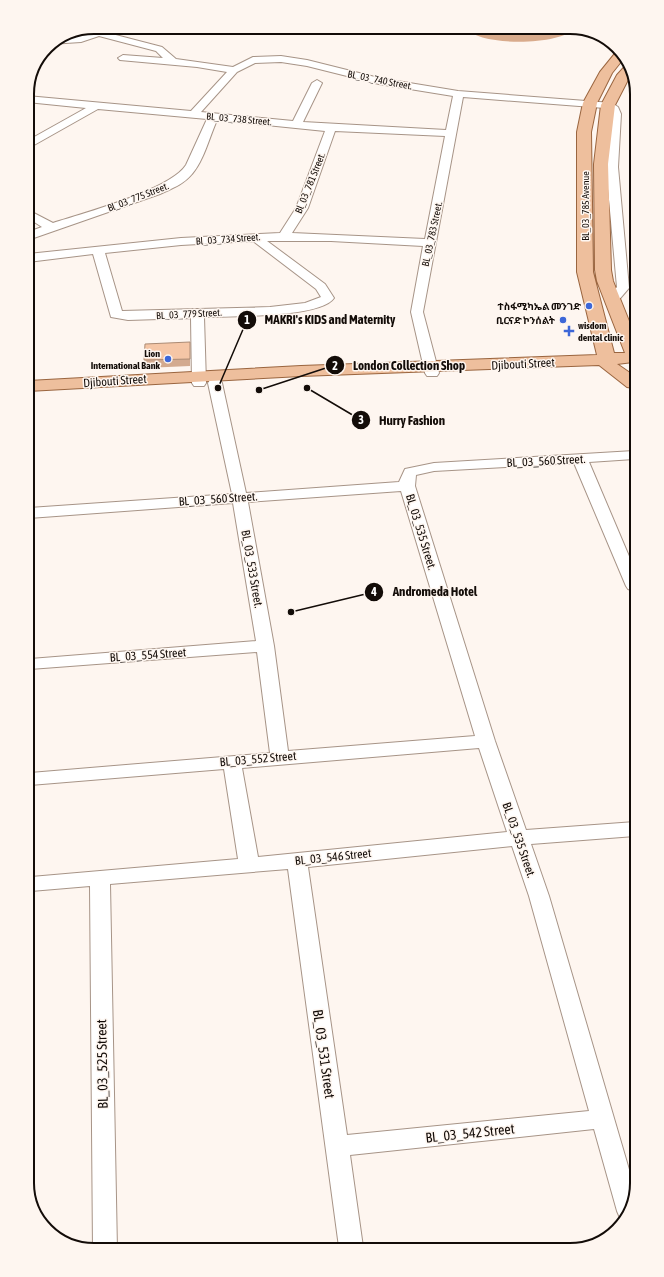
<svg xmlns="http://www.w3.org/2000/svg" width="664" height="1277" font-family="'Asap Condensed','Noto Sans Ethiopic',sans-serif">
<rect width="100%" height="100%" fill="#fef6f0"/>
<g fill="none" stroke-linecap="round" stroke-linejoin="round">
<!-- river -->
<path fill="#d9ab8c" fill-rule="evenodd" d="M576 27C563 46 479 47 466 28Z"/>
<!-- minor casing -->
<g stroke="#a79487" stroke-width="2">
<g id="minor">
<path d="M95 32H108V33L162 47 176 59 233 67 253 57 281 56 307 60 379 78 458 91 612 103 618 107 621 114 618 167 629 288 617 302 612 303 606 299 617 287 606 167 611 114 605 108 463 97 423 312 439 373 437 376H427L425 373 411 312 423 246 331 241H267L325 284 334 298C321 318 229 316 204 317L206 383 204 386H194L192 383 191 318 128 320 111 317 93 254 28 262V254L181 238 280 233 296 208 325 131 217 120C209 138 204 160 192 174 184 184 171 189 160 194L28 240V232L42 227 28 218V210L53 223C84 213 170 190 186 165L207 119 98 109 27 149V141L86 108 27 102V96L191 111 227 72 197 67 120 60 118 58 123 55 163 58 156 51 99 36 81 42 50 44C63 36 80 36 95 32ZM281 62 307 66 379 84 453 96 446 130 303 122 322 83 317 80 312 83 293 121 201 112 237 72 255 63ZM335 131 445 136 425 239 292 233 308 208ZM253 241 316 289 321 297 305 303 270 307 122 311 105 253 181 245Z"/>
<path d="M215 379 220 380 222 383 246 493 399 482 405 469 434 463 634 451V459L589 462 634 568V591L628 589 626 586 574 463 434 471 416 475 415 486 495 741 526 830 635 822V836L531 844 549 896 635 1190 626 1220 620 1218 617 1211 594 1129 350 1155 363 1247H339L288 869 110 884 117 1250H93L90 886 31 891V877L238 859 224 769 30 785V773L270 753 257 652 30 669V659L256 641 233 503 29 518V508L232 494 208 383 210 380ZM401 491 475 736 288 751 274 646 248 502ZM479 748 507 832 258 857 242 768ZM512 846 529 896 589 1111 347 1135 308 867Z"/>
</g>
</g>
<!-- primary casing -->
<g stroke="#9a653f" stroke-width="2">
<polygon id="primary" points="617,51 619,51 624,58 612,73 597,103 591,132 593,272 614,353 625,353 597,281 595,270 594,164 601,105 617,75 628,63 632,68 632,72 615,105 608,164 611,270 613,281 633,331 633,362 617,364 633,375 633,388 627,387 599,365 301,376 28,391 28,381 301,366 597,355 577,272 577,132 583,103 600,72"/>
</g>
<!-- minor -->
<use href="#minor" fill="#fff" fill-rule="evenodd"/>
<!-- primary -->
<use href="#primary" fill="#eebf9d" fill-rule="evenodd"/>
</g>
<!-- wall -->
<polygon fill="#d3aa8f" points="190,342 190,366 145,368 144,360"/>
<!-- building -->
<polygon fill="#f5c6a6" stroke="#ac8b74" points="190,342 190,359 144,360 145,344"/>
<!-- markers -->
<g fill="#3d67d8" stroke="#fef6f0" stroke-width="1.5">
<circle cx="589" cy="306" r="4"/>
<circle cx="563" cy="320" r="4"/>
<path d="M567 325h4v4h4v4h-4v4h-4v-4h-4v-4h4z"/>
<circle cx="168" cy="359" r="4"/>
</g>
<g text-anchor="middle" dominant-baseline="central" stroke-width="3" stroke-linejoin="round" paint-order="stroke">
<!-- far-street labels -->
<g font-size="10" fill="#130c08" stroke="#fef6f0">
<text transform="translate(380 80) rotate(11)">BL_03_740 Street.</text>
<text transform="translate(239 119) rotate(5)">BL_03_738 Street.</text>
<text transform="translate(310 183) rotate(-68)">Bl_03_781 Street.</text>
<text transform="translate(138 197) rotate(-21)">Bl_03_775 Street.</text>
<text transform="translate(585 206) rotate(-90)">BL_03_785 Avenue</text>
<text transform="translate(432 234) rotate(-78)">BL_03_783 Street.</text>
<text transform="translate(228 239) rotate(-4)">Bl_03_734 Street.</text>
<text transform="translate(189 314) rotate(-3)">BL_03_779 Street.</text>
</g>
<!-- far-poi labels -->
<g font-size="10" font-weight="bold" fill="#130c08" stroke="#fef6f0" text-anchor="end">
<text x="581" y="306">ተስፋሚካኤል መንገድ</text>
<text x="555" y="320">ቢርናድ ኮንሰልት</text>
<text x="578" y="325" text-anchor="start">wisdom<tspan x="578" dy="12">dental clinic</tspan></text>
<text x="160" y="353">Lion<tspan x="160" dy="12">International Bank</tspan></text>
</g>
<!-- street labels -->
<g font-size="12" fill="#130c08" stroke="#fef6f0">
<text transform="translate(523 364) rotate(-3)">Djibouti Street</text>
<text transform="translate(115 381) rotate(-4)">Djibouti Street</text>
<text transform="translate(546 461) rotate(-3)">BL_03_560 Street.</text>
<text transform="translate(218 499) rotate(-4)">BL_03_560 Street.</text>
<text transform="translate(421 532) rotate(73)">BL_03_535 Street.</text>
<text transform="translate(252 569) rotate(80)">BL_03_533 Street.</text>
<text transform="translate(148 655) rotate(-4)">BL_03_554 Street</text>
<text transform="translate(258 759) rotate(-5)">BL_03_552 Street</text>
<text transform="translate(519 840) rotate(71)">BL_03_535 Street.</text>
<text transform="translate(333 857) rotate(-6)">BL_03_546 Street</text>
</g>
<!-- near-street labels -->
<g font-size="14" fill="#130c08" stroke="#fef6f0">
<text transform="translate(324 1054) rotate(82)">BL_03_531 Street</text>
<text transform="translate(102 1064) rotate(-91)">BL_03_525 Street</text>
<text transform="translate(470 1133) rotate(-6)">BL_03_542 Street</text>
</g>
</g>
<!-- crop -->
<path d="M0 0H664V1277H0ZM94 34H570A60 60 0 0 1 630 94V1183A60 60 0 0 1 570 1243H94A60 60 0 0 1 34 1183V94A60 60 0 0 1 94 34Z" fill="#fef6f0" fill-rule="evenodd"/>
<path fill="none" stroke="#130c08" stroke-width="2" d="M94 34H570A60 60 0 0 1 630 94V1183A60 60 0 0 1 570 1243H94A60 60 0 0 1 34 1183V94A60 60 0 0 1 94 34Z"/>
<!-- callouts -->
<path fill="none" stroke="#130c08" stroke-width="1.5" d="M218 388L247 320M259 390L335 365M307 388L361 420M291 612L374 592"/>
<g fill="#130c08" stroke="#fef6f0" stroke-width="1.5">
<circle cx="218" cy="388" r="4"/>
<circle cx="259" cy="390" r="4"/>
<circle cx="307" cy="388" r="4"/>
<circle cx="291" cy="612" r="4"/>
<circle cx="247" cy="320" r="10"/>
<circle cx="335" cy="365" r="10"/>
<circle cx="361" cy="420" r="10"/>
<circle cx="374" cy="592" r="10"/>
</g>
<g font-size="12" text-anchor="middle" font-weight="bold" fill="#fff">
<text x="247" y="324">1</text>
<text x="335" y="370">2</text>
<text x="361" y="424">3</text>
<text x="374" y="596">4</text>
</g>
<g font-size="13" text-anchor="middle" font-weight="bold" fill="#130c08" stroke="#fef6f0" stroke-width="3" stroke-linejoin="round" paint-order="stroke">
<text x="330" y="324">MAKRI's KIDS and Maternity</text>
<text x="409" y="370">London Collection Shop</text>
<text x="412" y="425">Hurry Fashion</text>
<text x="435" y="596">Andromeda Hotel</text>
</g>
</svg>
